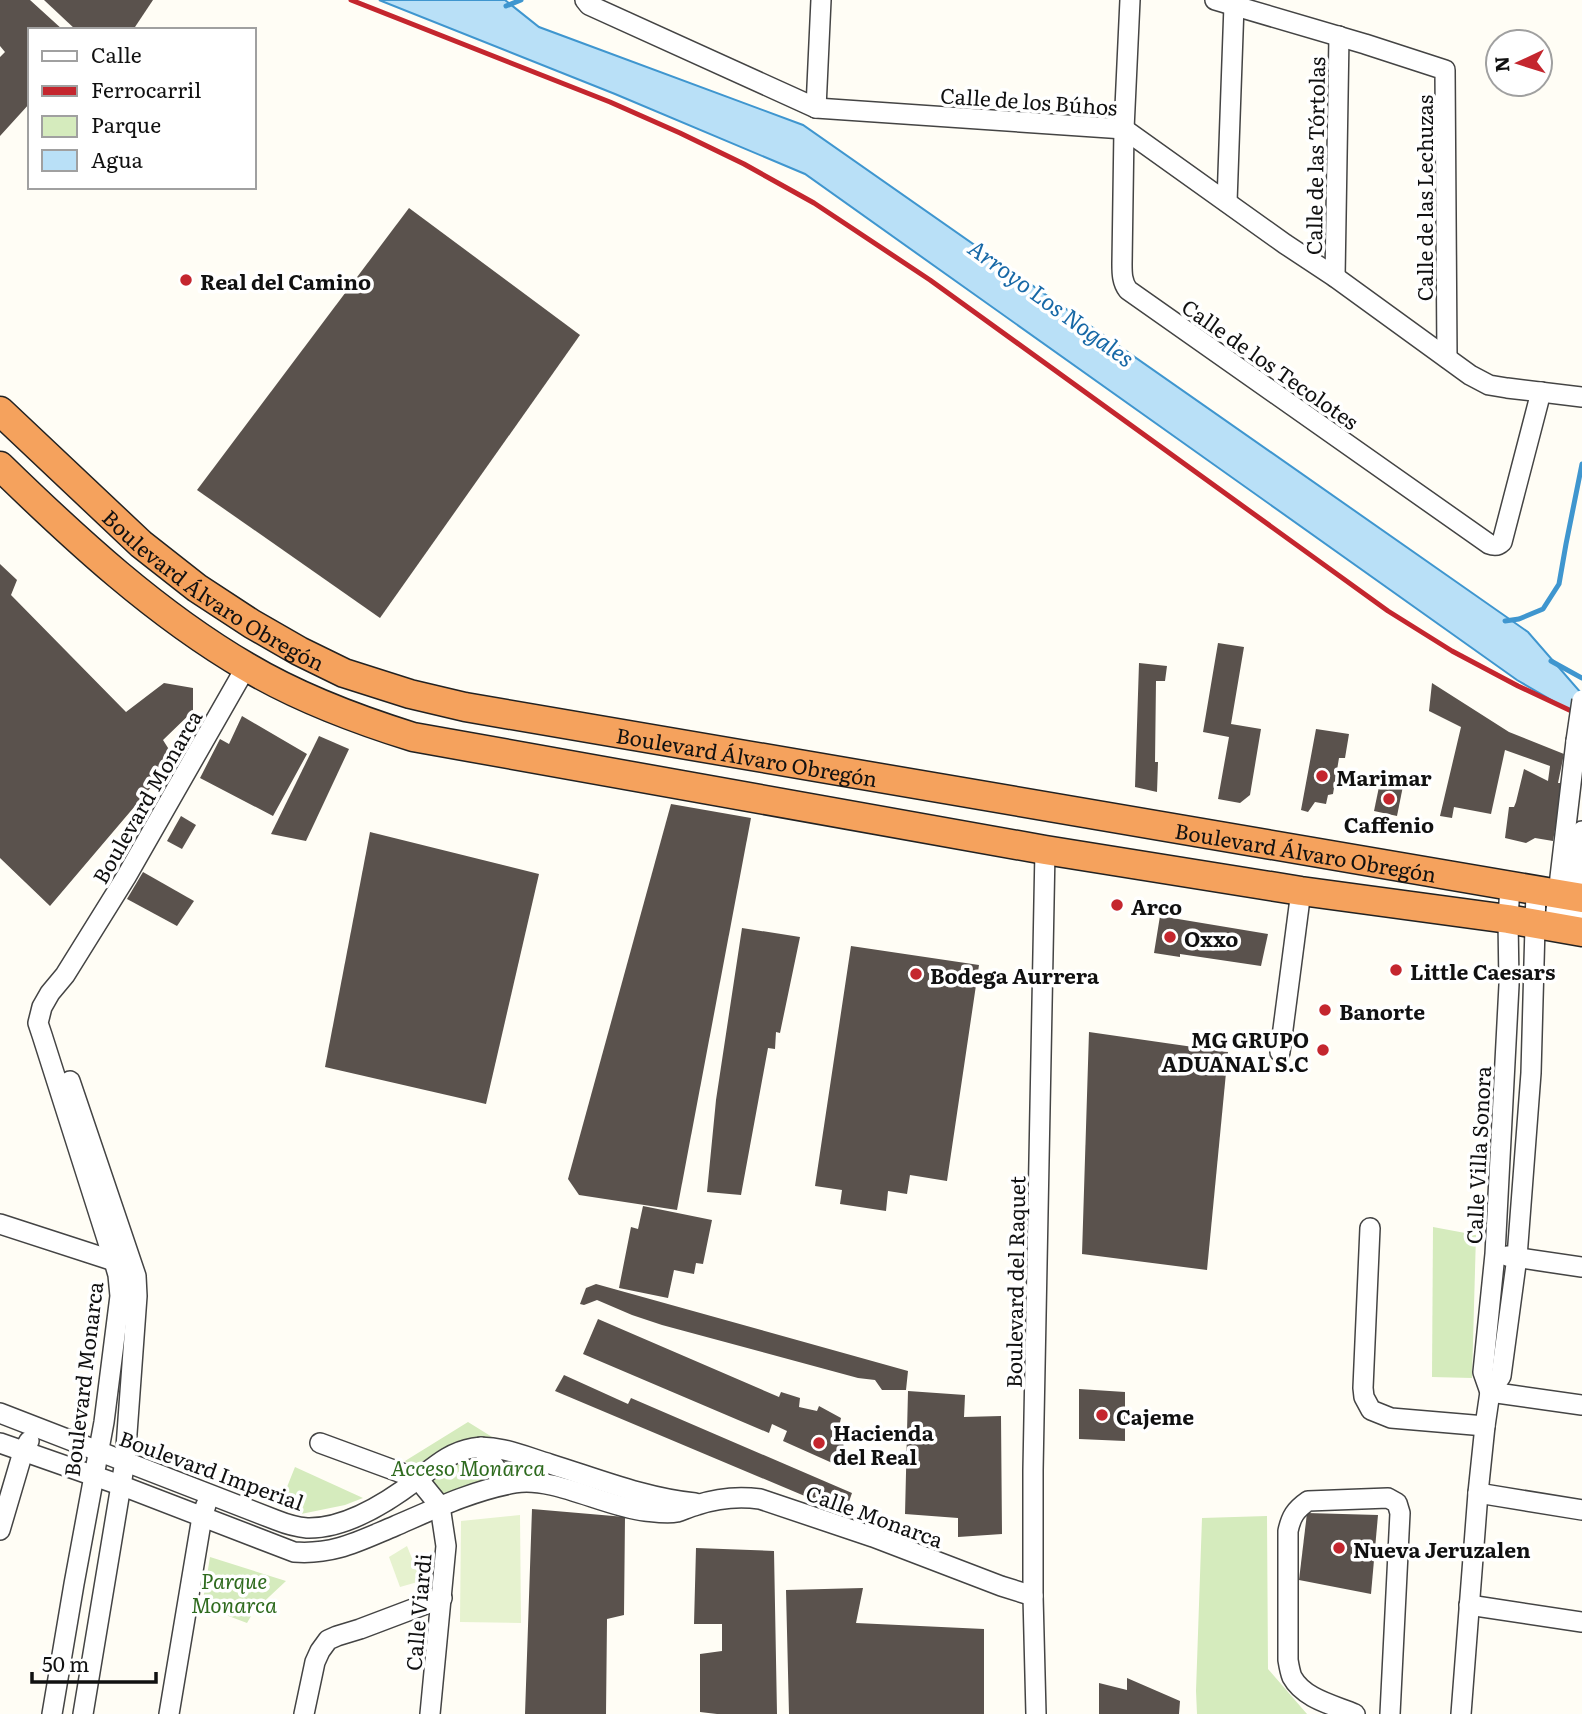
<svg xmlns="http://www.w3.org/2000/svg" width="1582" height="1714" font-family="Literata,serif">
<rect width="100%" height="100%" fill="#fffdf5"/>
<!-- green -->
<g fill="#d5ebbd">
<polygon points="1433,1227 1476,1235 1472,1378 1432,1377"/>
<polygon points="468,1422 505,1445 524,1483 440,1518 420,1475 405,1461"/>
<polygon points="295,1467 363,1498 345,1505 301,1514 279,1507"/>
<polygon points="1267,1516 1268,1669 1307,1714 1197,1714 1196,1691 1202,1518"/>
<polygon points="210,1557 286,1581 254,1611 247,1623 202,1606"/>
</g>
<!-- pitch -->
<g fill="#e6f2cf">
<polygon points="520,1515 521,1623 460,1622 461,1521"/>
<polygon points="407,1546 421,1581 400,1587 389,1557"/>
</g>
<!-- water -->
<polygon fill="#b9e0f7" stroke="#3f96cf" stroke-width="2" points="379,0 505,0 539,27 803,125 1528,632 1582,694 1582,718 1517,680 805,174 615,94"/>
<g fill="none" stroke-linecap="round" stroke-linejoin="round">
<!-- stream -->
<g stroke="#3f96cf" stroke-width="5">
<polyline points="506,6 521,0"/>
<polyline points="1505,621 1519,619 1543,609 1559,584 1566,544 1582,464"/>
<polyline points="1551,661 1582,678"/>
</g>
</g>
<!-- building -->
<g fill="#5a524d">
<polygon points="0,0 30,0 63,30 30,30 30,103 0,136 0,57 5,52 0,46"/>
<polygon points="44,0 153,0 133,30 76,30"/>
<polygon points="409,208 580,335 380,618 197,490"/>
<polygon points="0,564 17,580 11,595 126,712 164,683 193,688 193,711 163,740 175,759 50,906 0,858"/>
<polygon points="1218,643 1244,647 1231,724 1261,729 1250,795 1240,803 1218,799 1229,737 1203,732"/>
<polygon points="1139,663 1167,666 1165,681 1156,681 1155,762 1158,762 1157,792 1135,787"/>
<polygon points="1432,683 1509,732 1564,754 1558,783 1563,783 1553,841 1535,838 1526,843 1505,838 1509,807 1514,807 1516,802 1524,769 1548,781 1550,766 1505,750 1491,814 1454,807 1452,818 1440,816 1461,727 1429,711"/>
<polygon points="242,716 307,754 273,816 200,778 220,739 229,744"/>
<polygon points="1316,729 1349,734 1345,758 1339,758 1333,794 1328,795 1326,804 1315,802 1308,812 1301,810"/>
<polygon points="319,736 349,749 306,841 271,834"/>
<polygon points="1380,782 1403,786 1397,816 1374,811"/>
<polygon points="671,804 751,818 677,1210 579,1195 568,1179"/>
<polygon points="181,816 196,825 182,849 167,841"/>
<polygon points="370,832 539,874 486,1104 325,1067"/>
<polygon points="143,872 194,901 177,926 127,899"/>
<polygon points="1160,916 1268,934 1261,966 1180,954 1180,957 1154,953"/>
<polygon points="742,928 800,937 780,1033 776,1032 775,1049 768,1048 741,1195 707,1192 716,1100"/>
<polygon points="851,946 979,965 947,1181 910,1175 907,1194 888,1191 886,1211 840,1204 842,1190 815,1186"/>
<polygon points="1089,1032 1228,1052 1207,1270 1082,1254"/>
<polygon points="643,1206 712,1220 703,1264 696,1263 694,1274 674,1270 668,1298 619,1288 631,1227 638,1229"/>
<polygon points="596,1284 908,1371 906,1390 882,1390 875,1380 858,1378 662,1325 632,1315 597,1300 584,1305 580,1304 586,1288"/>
<polygon points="598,1319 779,1397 781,1392 800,1398 799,1407 817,1411 819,1406 841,1418 837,1435 843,1441 844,1449 839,1466 783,1441 787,1431 772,1424 769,1433 583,1354"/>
<polygon points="564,1375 628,1404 631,1398 852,1493 845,1513 555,1391"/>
<polygon points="1079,1389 1125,1392 1125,1441 1079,1439"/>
<polygon points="908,1391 965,1395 964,1417 1001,1416 1002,1534 958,1537 958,1518 905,1514"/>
<polygon points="532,1509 625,1517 624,1615 607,1619 606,1714 525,1714"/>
<polygon points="1307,1513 1378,1515 1371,1594 1299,1580"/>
<polygon points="696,1548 774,1551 777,1714 717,1714 700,1712 700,1654 722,1651 722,1624 694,1624"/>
<polygon points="863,1588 856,1623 984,1629 984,1714 789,1714 786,1590"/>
<polygon points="1127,1678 1180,1701 1179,1714 1099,1714 1099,1683 1127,1690"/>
</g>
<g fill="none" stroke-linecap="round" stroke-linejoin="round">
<!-- minor casing -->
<g stroke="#444" stroke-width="22">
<g id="minor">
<polyline points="585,0 589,5 816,108 1124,129 1285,244 1335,277 1470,375 1489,385 1507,388 1582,397"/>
<path d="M1130 0 1124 129 1122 264C1122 273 1122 282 1128 290L1489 544C1494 546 1498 546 1502 542L1541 392"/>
<polyline points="1215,0 1365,44 1445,70 1447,358"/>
<polyline points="816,108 821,0"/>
<polyline points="1227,202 1234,5"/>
<polyline points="1335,277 1339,36"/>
<polyline points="1554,928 1576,741"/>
<polyline points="1572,931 1582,831"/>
<polyline points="1280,1052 1301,891"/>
<polyline points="70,1081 136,1276 137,1296 125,1461 83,1714"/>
<polyline points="0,1224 114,1261"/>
<polyline points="1370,1228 1363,1388 1364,1397 1371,1410 1391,1418 1485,1426"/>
<polyline points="1507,1256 1582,1267"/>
<polyline points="1490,1392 1483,1372 1495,1254 1509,985 1508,919 1510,886"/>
<polyline points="1490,1392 1582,1405"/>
<path d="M0 1413 276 1520C286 1524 296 1527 307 1528 346 1529 388 1502 418 1479 435 1466 450 1452 473 1448 498 1444 526 1457 550 1464 598 1479 645 1498 695 1503"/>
<path d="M0 1443 120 1485 294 1552C334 1555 359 1541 395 1526 434 1509 474 1490 515 1483 552 1476 606 1507 645 1511 655 1512 667 1514 677 1512 683 1510 690 1507 697 1505 718 1498 738 1496 760 1499L873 1537 1001 1586 1033 1596"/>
<polyline points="320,1443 418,1479 440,1506 446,1546 430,1714"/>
<polyline points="481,1447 507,1484"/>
<polyline points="1478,1493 1582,1510"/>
<polyline points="0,1530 23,1452 29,1441"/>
<polyline points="1469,1605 1582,1622"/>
<polyline points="52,1714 74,1584 104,1422 120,1296 118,1275 114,1261 42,1035 38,1023 42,1007 50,993 65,975 126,877 246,667"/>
<polyline points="169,1714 202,1517 206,1505"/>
<polyline points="304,1714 315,1662 320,1651 328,1640 337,1636 360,1629 442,1598"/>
<polyline points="1036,1714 1033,1596 1033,1470 1045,850"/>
<path d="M1355 1714C1334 1705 1304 1699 1292 1677 1290 1672 1289 1666 1288 1660V1531C1291 1517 1295 1510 1308 1501L1388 1498 1397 1503 1400 1513 1390 1714"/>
<polyline points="1461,1714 1478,1493 1485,1426 1490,1392 1501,1376 1517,1257 1531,1073 1536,890"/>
</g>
</g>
<!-- highway casing -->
<g stroke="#222" stroke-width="31">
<g id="highway">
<path id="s1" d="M0 411 141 544 197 588 252 624 299 651 344 673 410 694 465 707 1582 898"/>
<path d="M0 466C75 539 156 614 247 667 299 698 355 719 413 737L1045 850 1301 891 1508 919 1582 932"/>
</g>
</g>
<!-- minor -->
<use href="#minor" stroke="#fff" stroke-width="19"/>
<!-- highway -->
<use href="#highway" stroke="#f5a25d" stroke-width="28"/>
<!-- rail -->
<polyline stroke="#c4262e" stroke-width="5" points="351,0 610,102 680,133 744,164 814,203 930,280 1388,611 1452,651 1518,686 1582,716"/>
<!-- minor-bridge casing -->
<g stroke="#444" stroke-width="22" stroke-linecap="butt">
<polyline id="minor-bridge" points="1576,741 1582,700"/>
</g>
<!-- minor-bridge -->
<use href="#minor-bridge" stroke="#fff" stroke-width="19"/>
</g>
<!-- markers -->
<g fill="#c4262e" stroke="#fff" stroke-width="2.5">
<circle cx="186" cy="280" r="7"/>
<circle cx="1322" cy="776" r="7"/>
<circle cx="1389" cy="799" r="7"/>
<circle cx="1117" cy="905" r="7"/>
<circle cx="1170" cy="937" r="7"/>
<circle cx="1396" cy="970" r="7"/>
<circle cx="916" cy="974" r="7"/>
<circle cx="1325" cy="1010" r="7"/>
<circle cx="1323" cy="1050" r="7"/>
<circle cx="1102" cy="1415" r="7"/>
<circle cx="819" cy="1443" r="7"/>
<circle cx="1339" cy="1548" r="7"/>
</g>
<g text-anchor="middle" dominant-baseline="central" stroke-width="7" stroke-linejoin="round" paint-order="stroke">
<!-- street labels -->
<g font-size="21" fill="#111" stroke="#fff">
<text transform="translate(1029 100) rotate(4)">Calle de los Búhos</text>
<text transform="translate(1314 156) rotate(-89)">Calle de las Tórtolas</text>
<text transform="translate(1423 198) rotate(-90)">Calle de las Lechuzas</text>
<text transform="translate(1271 363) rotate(35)">Calle de los Tecolotes</text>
<text stroke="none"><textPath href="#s1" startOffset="280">Boulevard Álvaro Obregón</textPath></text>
<text stroke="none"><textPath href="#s1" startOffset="847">Boulevard Álvaro Obregón</textPath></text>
<text transform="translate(146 796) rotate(-60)">Boulevard Monarca</text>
<text stroke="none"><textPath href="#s1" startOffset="1414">Boulevard Álvaro Obregón</textPath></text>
<text transform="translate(1477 1155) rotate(-87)">Calle Villa Sonora</text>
<text transform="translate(1014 1282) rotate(-89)">Boulevard del Raquet</text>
<text transform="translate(82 1379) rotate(-83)">Boulevard Monarca</text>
<text transform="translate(212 1469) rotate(20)">Boulevard Imperial</text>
<text transform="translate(875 1515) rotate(20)">Calle Monarca</text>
<text transform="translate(417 1612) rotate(-85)">Calle Viardi</text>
</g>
<!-- poi labels -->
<g font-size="21" font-weight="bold" fill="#111" stroke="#fff" text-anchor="start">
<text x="200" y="280">Real del Camino</text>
<text x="1336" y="776">Marimar</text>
<text x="1389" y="823" text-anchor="middle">Caffenio</text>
<text x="1131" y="905">Arco</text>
<text x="1184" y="937">Oxxo</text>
<text x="1410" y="970">Little Caesars</text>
<text x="930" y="974">Bodega Aurrera</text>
<text x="1339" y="1010">Banorte</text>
<text x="1309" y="1038" text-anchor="end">MG GRUPO<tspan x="1309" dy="24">ADUANAL S.C</tspan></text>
<text x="1116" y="1415">Cajeme</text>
<text x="833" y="1431">Hacienda<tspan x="833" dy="24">del Real</tspan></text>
<text x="1353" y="1548">Nueva Jeruzalen</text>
</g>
<!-- park labels -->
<g font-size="21" font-style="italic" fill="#2f6b1f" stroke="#fff">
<text x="468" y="1466">Acceso Monarca</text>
<text x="234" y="1579">Parque<tspan x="234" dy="24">Monarca</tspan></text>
</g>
<!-- water labels -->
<g font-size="23" font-style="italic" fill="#1768a6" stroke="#fff">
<text transform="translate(1052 302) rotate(36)">Arroyo Los Nogales</text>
</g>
</g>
<!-- legend -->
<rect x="28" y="28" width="228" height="161" fill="#ffffff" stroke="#a0a0a0" stroke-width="2"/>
<rect x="42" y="51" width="35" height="10" fill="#ffffff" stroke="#a0a0a0" stroke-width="2"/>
<text x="91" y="63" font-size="21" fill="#111111">Calle</text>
<rect x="42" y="86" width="35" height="10" fill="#c4262e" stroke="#a0a0a0" stroke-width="2"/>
<text x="91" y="98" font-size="21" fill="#111111">Ferrocarril</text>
<rect x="42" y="116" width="35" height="21" fill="#d5ebbd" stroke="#a0a0a0" stroke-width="2"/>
<text x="91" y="133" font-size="21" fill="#111111">Parque</text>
<rect x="42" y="150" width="35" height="21" fill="#b9e0f7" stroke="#a0a0a0" stroke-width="2"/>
<text x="91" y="168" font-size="21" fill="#111111">Agua</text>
<!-- north arrow -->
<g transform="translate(1519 63) rotate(266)"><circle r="33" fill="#ffffff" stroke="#a0a0a0" stroke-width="2"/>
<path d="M0-5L12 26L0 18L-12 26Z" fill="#c4262e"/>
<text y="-10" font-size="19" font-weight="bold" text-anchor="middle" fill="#111111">N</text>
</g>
<!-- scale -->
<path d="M32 1672v10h124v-10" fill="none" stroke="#111111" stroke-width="3.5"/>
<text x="42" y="1672" font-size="21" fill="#111111" stroke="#ffffff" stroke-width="5" paint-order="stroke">50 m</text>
</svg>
